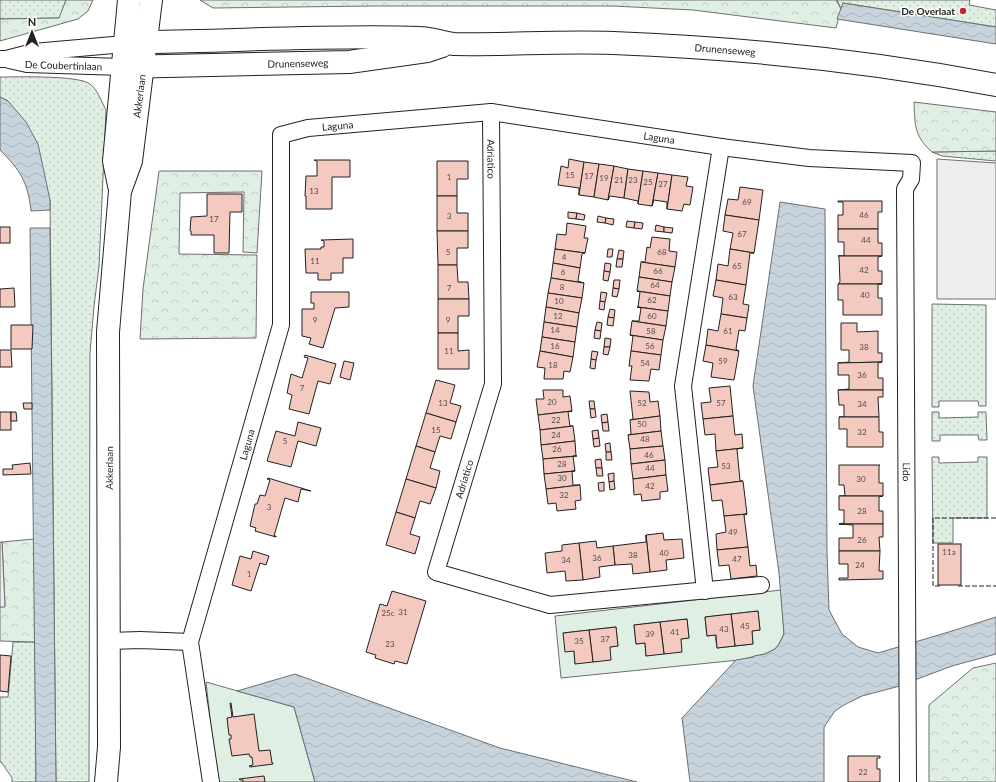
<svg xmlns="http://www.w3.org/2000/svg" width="996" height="782" font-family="Lato,sans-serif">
<defs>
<pattern id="grass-dots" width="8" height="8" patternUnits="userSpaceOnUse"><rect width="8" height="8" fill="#e0efe3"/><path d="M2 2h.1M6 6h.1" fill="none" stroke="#c0cdc2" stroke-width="1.8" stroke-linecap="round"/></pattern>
<pattern id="forest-crowns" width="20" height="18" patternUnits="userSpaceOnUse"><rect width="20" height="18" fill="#e0efe3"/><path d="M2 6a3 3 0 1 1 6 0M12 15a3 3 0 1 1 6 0" fill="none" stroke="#c0cdc2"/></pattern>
<pattern id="water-waves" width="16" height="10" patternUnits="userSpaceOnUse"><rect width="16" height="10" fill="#c7d3dd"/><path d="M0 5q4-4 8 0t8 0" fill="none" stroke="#abb5bd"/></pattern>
</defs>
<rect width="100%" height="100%" fill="#fff"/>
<!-- grass -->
<g fill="url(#grass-dots)" stroke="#6f6f6f">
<polygon points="0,0 66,0 60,18 0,19"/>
<polygon points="837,0 970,0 969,5 996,10 996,27 843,3 841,9"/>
<path d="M0 77C17 77 78 75 90 84 98 90 101 101 106 110L99 267 94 306 90 353 89 782H56L50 200 8 101 0 97Z"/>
<polygon points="996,151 996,161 942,156 932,152"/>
<polygon points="932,304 986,305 986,406 979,406 978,401 939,401 939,407 932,407"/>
<polygon points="932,412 939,412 939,418 978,417 978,412 986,412 987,440 979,440 978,435 940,435 940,441 932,441"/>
<polygon points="932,457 939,457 939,463 978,462 978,457 987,457 987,518 953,518 953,543 933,543"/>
<polygon points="13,642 35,642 36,782 12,782 12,778 2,763 0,762 0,697 8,697"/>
</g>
<!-- forest -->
<g fill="url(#forest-crowns)" stroke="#6f6f6f">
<polygon points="66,0 93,0 88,11 78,19 0,41 0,19 59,18"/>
<polygon points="200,0 836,0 841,9 836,28 693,10 613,6 372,6 213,8"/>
<path d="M914 102 996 112V151L932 152C914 136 915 125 914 102Z"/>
<polygon points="159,171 262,171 257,253 243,252 244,192 180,193 179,254 257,255 256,338 140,339 143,289"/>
<polygon points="34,539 35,642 0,641 0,607 5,606 2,542"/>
<polygon points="996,663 996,782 929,782 929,705 973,668"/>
</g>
<!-- garden -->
<g fill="#e0efe3" stroke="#6f6f6f" fill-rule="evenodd">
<path d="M781 590 784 634 779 644 775 649 765 654 739 660 561 678 555 616ZM758 611 760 630 752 631 753 644 717 648 715 635 707 636 705 617ZM687 619 689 638 681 639 646 656 645 643 636 644 634 625ZM616 627 618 646 610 647 575 664 574 651 563 633Z"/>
<polygon points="206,682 294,707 315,782 217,782"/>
</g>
<!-- parking -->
<g fill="#ededed" stroke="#6f6f6f">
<polygon points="937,159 996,163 996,299 937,299"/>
<polygon points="0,542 2,542 5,607 0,607"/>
</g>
<!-- water -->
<g fill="url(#water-waves)" stroke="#6f6f6f">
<polygon points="843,3 996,27 996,44 837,19"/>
<path d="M0 97 8 101 26 122 38 144 50 200V210L31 211C28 182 20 170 0 150Z"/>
<polygon points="780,202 825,209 827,553 829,610 842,634 858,647 878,653 952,631 996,617 996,654 952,666 896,687 862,696 844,705 835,711 824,727 824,782 690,782 682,718 736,660 754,657 754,656 765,654 775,649 779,644 784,634 779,573 753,386"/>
<polygon points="30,228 50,228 56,782 36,782"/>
<polygon points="295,674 500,748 637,782 315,782 294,707 237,691"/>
</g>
<!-- building -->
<g fill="#f3c9c0" stroke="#222">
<polygon points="569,159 584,162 579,195 579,188 558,185 561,166 568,168"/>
<polygon points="314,160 350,160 350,177 332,177 332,209 306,209 306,196 305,196 306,176 317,176 317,161"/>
<polygon points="437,161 468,161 468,179 457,179 457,196 437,196"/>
<polygon points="584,162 599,164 594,197 579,195"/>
<polygon points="599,164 614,166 608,200 594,197"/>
<polygon points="614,166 628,169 624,198 610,196 608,200"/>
<polygon points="628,169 643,171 638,204 638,201 624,198"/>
<polygon points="643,171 658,173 652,206 638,204"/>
<polygon points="658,173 672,175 667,209 667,202 654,200 652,206"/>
<polygon points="672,175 688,177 686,186 693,187 690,205 684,204 682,211 667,209"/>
<polygon points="740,187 763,190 759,220 725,215 728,199 738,200"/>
<polygon points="207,194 242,194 242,212 230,212 229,253 214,253 214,235 191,235 191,231 190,231 191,217 207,216"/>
<polygon points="437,196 457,196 457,213 468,213 468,231 437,231"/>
<polygon points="838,201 882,201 882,212 878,212 878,229 838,229 838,215 843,215 843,202 838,202"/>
<polygon points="568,212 577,213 576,219 568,218"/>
<polygon points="577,213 585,215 584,220 576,219"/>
<polygon points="725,215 759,220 754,253 730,249 733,233 723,231"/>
<polygon points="598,216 606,218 605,223 597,222"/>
<polygon points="606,218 614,219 613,225 605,223"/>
<polygon points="627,221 635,222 634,228 626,227"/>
<polygon points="635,222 643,223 642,229 634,228"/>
<polygon points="567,223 586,226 584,238 588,238 585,253 555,249 557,234 566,235"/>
<polygon points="656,225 664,227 664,232 655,231"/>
<rect x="0" y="227" width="10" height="16"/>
<polygon points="664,227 673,228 672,233 664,232"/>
<polygon points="838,229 878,229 878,243 882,243 882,256 838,256 844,256 844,242 838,242"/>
<polygon points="437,231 468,231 468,248 457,248 457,265 438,265"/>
<polygon points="652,237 670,239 669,251 677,252 675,267 641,262 645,262 647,247 650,248"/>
<polygon points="353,239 353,258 343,258 343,273 331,273 331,280 318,280 318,273 306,273 305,249 321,249 321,247 324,247 324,241 321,240"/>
<polygon points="555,249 585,253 582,254 580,268 553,263"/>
<polygon points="608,249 613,249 612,257 607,257"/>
<polygon points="730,249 754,253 750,253 746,285 716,280 718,264 728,266"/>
<polygon points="619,250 624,251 623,259 617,259"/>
<polygon points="838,256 882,256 878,257 878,271 882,271 882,284 838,284 840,282 839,257"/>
<polygon points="617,259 623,259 622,267 616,267"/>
<polygon points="641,262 675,267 672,282 639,277"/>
<polygon points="553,263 580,268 578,281 584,283 551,278"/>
<polygon points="605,263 611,264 610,272 604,271"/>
<polygon points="438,265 457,265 458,282 468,282 469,299 438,299"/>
<polygon points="604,271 610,272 608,281 603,280"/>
<polygon points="639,277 672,282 670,296 637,291"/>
<polygon points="551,278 584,283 582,298 548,293"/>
<polygon points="614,280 620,280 619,289 613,288"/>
<polygon points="716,280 746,285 743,304 749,305 747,318 721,314 723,298 713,296"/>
<polygon points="838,284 882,284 878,284 878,298 882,298 882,315 843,315 843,300 838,300"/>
<polygon points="14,288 15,307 0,307 0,289"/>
<polygon points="613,288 619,289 617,297 612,296"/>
<polygon points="637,291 670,296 668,311 638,307 640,292"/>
<polygon points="311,292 349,292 349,307 335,308 323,348 309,344 311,338 302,336 302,309 314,309 314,303 311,303"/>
<polygon points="601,292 607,293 605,302 600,301"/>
<polygon points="548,293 582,298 579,313 546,307"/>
<polygon points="438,299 469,299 469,316 458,316 458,333 438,333"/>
<polygon points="600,301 605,302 604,310 599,309"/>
<polygon points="546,307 579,313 577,327 544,322"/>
<polygon points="637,307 668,311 666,326 632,321 639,321 641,308"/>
<polygon points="610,309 615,310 614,318 608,317"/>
<polygon points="721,314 747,318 745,331 739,330 736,349 739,351 706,345 708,329 718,331"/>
<polygon points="608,317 614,318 613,326 607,325"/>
<polygon points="632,321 666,326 663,340 630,335"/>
<polygon points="544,322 577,327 575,342 542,337"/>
<polygon points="597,322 602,323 601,331 595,330"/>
<polygon points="841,323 857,323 857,332 878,331 878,353 882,353 882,362 838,363 849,362 849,350 841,350"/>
<polygon points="11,325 33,325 32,349 11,349"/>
<polygon points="595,330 601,331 600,339 594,338"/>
<polygon points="438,333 458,333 458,351 469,350 469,369 438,369"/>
<polygon points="630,335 663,340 661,355 631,351 633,336"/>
<polygon points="542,337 575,342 573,357 540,351"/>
<polygon points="605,338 611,339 610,347 604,347"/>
<polygon points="706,345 739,351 734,380 711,377 713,363 703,361"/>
<polygon points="604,347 610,347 608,355 603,354"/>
<polygon points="0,350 11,350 12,367 0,367"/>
<polygon points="540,351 573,357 570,372 564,371 563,379 544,379 545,368 537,367"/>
<polygon points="592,351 598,352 596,360 591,359"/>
<polygon points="631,351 661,355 659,370 651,369 649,381 630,380 632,366 629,366"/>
<polygon points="305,355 336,364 330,384 318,381 309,414 289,409 292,395 287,393 291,374 302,378 308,358 304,357"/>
<polygon points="591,359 596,360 595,369 590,368"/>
<polygon points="344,361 354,363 350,380 340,377"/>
<polygon points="882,362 878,363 878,378 883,378 883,390 838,390 849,389 849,375 838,375 838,363"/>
<polygon points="436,380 455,385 450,403 461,406 456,422 426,413"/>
<polygon points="730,386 733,416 703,419 701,403 711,402 709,388"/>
<polygon points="543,390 563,390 563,397 570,396 572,411 538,415 536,399 544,399"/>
<polygon points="838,390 883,390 883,397 878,397 879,417 839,417 844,417 844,405 839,405"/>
<polygon points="630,391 649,392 650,402 658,401 660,416 630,420 633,419"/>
<polygon points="589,401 594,401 595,409 590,409"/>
<polygon points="23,403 32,403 32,409 24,409"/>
<polygon points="590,409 595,409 596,417 591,418"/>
<polygon points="572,411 568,412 570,426 573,426 540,430 538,415"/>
<rect x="0" y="412" width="11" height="18"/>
<polygon points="11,412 16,412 17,421 11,421"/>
<polygon points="426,413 456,422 451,439 440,436 435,452 416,446"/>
<polygon points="607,414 608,422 602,423 601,415"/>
<polygon points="660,416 661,431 628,435 631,434 630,420"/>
<polygon points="733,416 735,435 742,434 743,448 716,451 715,434 705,435 703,419"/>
<polygon points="839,417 879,417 879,432 883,432 883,447 847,447 847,429 839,429"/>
<polygon points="298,422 321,428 316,446 298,441 291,467 267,461 276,431 295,436"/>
<polygon points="608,422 609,431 603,431 602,423"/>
<polygon points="573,426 575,441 541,445 540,430"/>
<polygon points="598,430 599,438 593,439 592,431"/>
<polygon points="661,431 663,446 630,449 628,435"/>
<polygon points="599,438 600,446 594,447 593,439"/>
<polygon points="575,441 576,456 543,459 541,445"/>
<polygon points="610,443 611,452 606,452 605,444"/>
<polygon points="416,446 435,452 430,468 440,471 436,488 406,479"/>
<polygon points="663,446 665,460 631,464 630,449"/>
<polygon points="743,448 737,449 740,481 743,481 710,485 708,468 718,467 716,451"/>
<polygon points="606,452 611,452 612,460 606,460"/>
<polygon points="573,456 575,471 544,474 543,459 577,456"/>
<polygon points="601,459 602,468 596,468 595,460"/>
<polygon points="665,460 666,475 633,479 631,464"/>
<polygon points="30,463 31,474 3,475 3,469 13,469 12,465"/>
<polygon points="839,465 880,465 879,466 879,483 883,483 883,496 839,496 845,496 844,485 839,485"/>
<polygon points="596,468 602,468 603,476 597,476"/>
<polygon points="572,471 573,485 580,485 546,489 544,474 575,471"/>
<polygon points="614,473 614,481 609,482 608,474"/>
<polygon points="666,475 668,491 660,492 660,499 642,501 641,494 634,495 633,479"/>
<polygon points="268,478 311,491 301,489 298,502 285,498 274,536 276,536 276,537 255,531 256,528 250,526 255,504 257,504 260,495 265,496 270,480 267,479"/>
<polygon points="406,479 436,488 430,504 420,501 415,518 396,512"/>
<polygon points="614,481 615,489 610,490 609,482"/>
<polygon points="743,481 747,514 724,516 722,500 712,501 710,485"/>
<polygon points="604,482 604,491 599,491 598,483"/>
<polygon points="580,485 581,500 575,501 576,509 557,511 556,503 548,504 546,489"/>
<polygon points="839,496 883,496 879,497 879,511 883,511 883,524 839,524 844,523 844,510 839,510"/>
<polygon points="396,512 415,518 410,534 420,537 415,554 386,545"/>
<polygon points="747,514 744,515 748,547 717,550 716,534 726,532 724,516"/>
<polygon points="839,524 883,524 883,537 879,537 880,551 839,551 839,538 853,538 853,525"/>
<polygon points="663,533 664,540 682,539 684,558 666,560 667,570 650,572 646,535"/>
<polygon points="646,535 650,572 633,574 632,564 615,565 613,546 646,542"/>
<polygon points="596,541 597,548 613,546 615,565 599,567 600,577 583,580 579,543"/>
<polygon points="579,543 583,580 566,581 565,571 547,573 545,553 562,551 562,545"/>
<rect x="938" y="544" width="23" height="41"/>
<polygon points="748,547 750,566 756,565 757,576 731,579 729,565 719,566 717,550"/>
<polygon points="253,551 269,556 266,565 260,563 251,591 232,585 240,556 251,559"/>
<polygon points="839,551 880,551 879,571 883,571 883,579 839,580 839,578 848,578 848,564 839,564"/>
<polygon points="392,591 426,601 407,664 395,661 394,664 375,658 376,655 366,652 380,604 387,606"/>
<polygon points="758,611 760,630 752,631 753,644 735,646 731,614"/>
<polygon points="731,614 735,646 717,648 716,635 707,636 705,617"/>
<polygon points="687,619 689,638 681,639 682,652 664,654 660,622"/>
<polygon points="660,622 664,654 646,656 645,643 636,644 634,625"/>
<polygon points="616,627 618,646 610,647 611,660 593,662 589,630"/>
<polygon points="589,630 593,662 575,664 574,651 565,652 563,633"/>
<polygon points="0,655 11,656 8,692 0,691"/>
<polygon points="230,703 231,703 233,717 254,714 259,751 270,750 272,763 273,763 273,764 250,767 249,766 253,765 252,757 250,757 249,754 232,756 229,739 231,739 231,735 229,735 227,718 232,717"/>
<polygon points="848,756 880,756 880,758 877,758 877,769 880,769 880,782 848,782"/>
<polygon points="264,776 265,782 243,782 243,780 240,780 239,779"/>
</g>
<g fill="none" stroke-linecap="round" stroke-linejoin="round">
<!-- street casing -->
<g stroke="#222" stroke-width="18">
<g id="street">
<polyline points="0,59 6,59 33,52 125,44"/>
<path id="s1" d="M9 60 27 64 122 67"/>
<path id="s2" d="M491 112 493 384 436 572 550 605 761 585"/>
<polyline points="705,591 683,386 721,147"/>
<polyline points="109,641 140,640 190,642"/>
<path id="s3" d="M211 782 190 642 281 325V135L308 128 491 112 721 147 809 158 912 163 911 179 905 189C907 386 907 584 908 782"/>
</g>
</g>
<!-- secondary casing -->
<g stroke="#222" stroke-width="24">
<g id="secondary">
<path id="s4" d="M125 44 146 42C237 41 329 35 420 38 432 38 443 43 454 44 507 45 560 41 613 43 741 48 869 61 996 85"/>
<path id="s5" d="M122 67 349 62 427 51 442 46"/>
<polyline points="120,190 114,161 129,0"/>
<path id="s6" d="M106 782 109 747 108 332 120 191 131 161 151 0"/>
</g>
</g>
<!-- street -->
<use href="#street" stroke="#fff" stroke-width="16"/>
<!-- secondary -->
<use href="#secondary" stroke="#fff" stroke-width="22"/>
<!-- fence -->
<g stroke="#222" stroke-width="1" stroke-dasharray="5 2" stroke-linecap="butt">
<polyline points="940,586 933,586 933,518 996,518"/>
<polyline points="958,586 996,586"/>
</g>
</g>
<!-- markers -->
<circle fill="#c62828" stroke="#fff" stroke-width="1.5" cx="963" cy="11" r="4"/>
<g text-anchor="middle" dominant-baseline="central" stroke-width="3" stroke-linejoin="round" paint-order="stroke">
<!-- number labels -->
<g font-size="8" fill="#564c4a">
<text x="570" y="175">15</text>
<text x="589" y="176">17</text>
<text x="449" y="177">1</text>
<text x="604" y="178">19</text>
<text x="619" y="180">21</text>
<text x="633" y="180">23</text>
<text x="648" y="182">25</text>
<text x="663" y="184">27</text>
<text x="314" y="191">13</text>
<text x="747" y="202">69</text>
<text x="864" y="215">46</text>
<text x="449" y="216">3</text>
<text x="214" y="219">17</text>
<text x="742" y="234">67</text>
<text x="866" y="240">44</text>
<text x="448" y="252">5</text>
<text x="662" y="252">68</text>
<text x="564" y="257">4</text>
<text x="315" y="261">11</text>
<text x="737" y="266">65</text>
<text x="864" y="270">42</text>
<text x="658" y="271">66</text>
<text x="563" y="272">6</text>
<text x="655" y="285">64</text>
<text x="562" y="287">8</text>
<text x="449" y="288">7</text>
<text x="865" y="295">40</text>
<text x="733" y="297">63</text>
<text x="652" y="300">62</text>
<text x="559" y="301">10</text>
<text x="558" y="316">12</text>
<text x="652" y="316">60</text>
<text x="315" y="320">9</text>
<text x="448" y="320">9</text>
<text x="555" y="330">14</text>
<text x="651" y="331">58</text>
<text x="728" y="331">61</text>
<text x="555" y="346">16</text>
<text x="650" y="346">56</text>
<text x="864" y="347">38</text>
<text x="449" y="351">11</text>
<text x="723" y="361">59</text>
<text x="645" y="363">54</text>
<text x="553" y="365">18</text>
<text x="862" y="375">36</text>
<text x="302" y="388">7</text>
<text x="552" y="402">20</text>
<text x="443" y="403">13</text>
<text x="642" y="403">52</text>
<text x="721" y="403">57</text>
<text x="862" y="404">34</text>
<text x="556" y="420">22</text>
<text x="642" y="424">50</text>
<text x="436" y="430">15</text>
<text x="862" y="432">32</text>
<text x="556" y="435">24</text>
<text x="645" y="439">48</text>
<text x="285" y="441">5</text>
<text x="557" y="449">26</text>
<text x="649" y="455">46</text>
<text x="562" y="464">28</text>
<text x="726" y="466">53</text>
<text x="650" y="468">44</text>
<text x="562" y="478">30</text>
<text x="861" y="479">30</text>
<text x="650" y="486">42</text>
<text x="564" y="495">32</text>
<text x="269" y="507">3</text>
<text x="862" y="511">28</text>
<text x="733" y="532">49</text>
<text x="862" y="540">26</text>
<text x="949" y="552">11a</text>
<text x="664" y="553">40</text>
<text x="633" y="555">38</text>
<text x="597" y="558">36</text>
<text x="737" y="559">47</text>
<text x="566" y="560">34</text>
<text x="860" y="565">24</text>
<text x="249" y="574">1</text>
<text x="403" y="612">31</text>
<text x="388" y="613">25c</text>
<text x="745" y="626">45</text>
<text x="724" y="629">43</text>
<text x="675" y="632">41</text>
<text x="650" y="634">39</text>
<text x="605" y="639">37</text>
<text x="579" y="641">35</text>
<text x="390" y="644">23</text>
<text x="863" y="772">22</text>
</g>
<!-- poi labels -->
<g font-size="10" font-weight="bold" fill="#222" stroke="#fff" text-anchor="end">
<text x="955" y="11">De Overlaat</text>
</g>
<!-- street labels -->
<g font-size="10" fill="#222" stroke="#fff">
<text stroke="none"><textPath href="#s4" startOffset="601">Drunenseweg</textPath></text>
<text stroke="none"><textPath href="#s5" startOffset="176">Drunenseweg</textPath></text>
<text stroke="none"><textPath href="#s1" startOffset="55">De Coubertinlaan</textPath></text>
<text stroke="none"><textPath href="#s6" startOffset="689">Akkerlaan</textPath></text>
<text stroke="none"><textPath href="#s3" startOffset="719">Laguna</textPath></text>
<text stroke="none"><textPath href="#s3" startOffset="1043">Laguna</textPath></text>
<text stroke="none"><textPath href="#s2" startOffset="47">Adriatico</textPath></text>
<text stroke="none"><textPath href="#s3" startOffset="347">Laguna</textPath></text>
<text transform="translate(109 468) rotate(-90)">Akkerlaan</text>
<text stroke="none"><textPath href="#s3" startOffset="1608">Lido</textPath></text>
<text transform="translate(464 479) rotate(-73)">Adriatico</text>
</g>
</g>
<!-- north arrow -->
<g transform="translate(32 32)" stroke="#ffffff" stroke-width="3" paint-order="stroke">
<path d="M0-3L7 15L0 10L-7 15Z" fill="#222222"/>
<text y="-6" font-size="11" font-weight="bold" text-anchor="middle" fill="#222222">N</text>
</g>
</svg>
